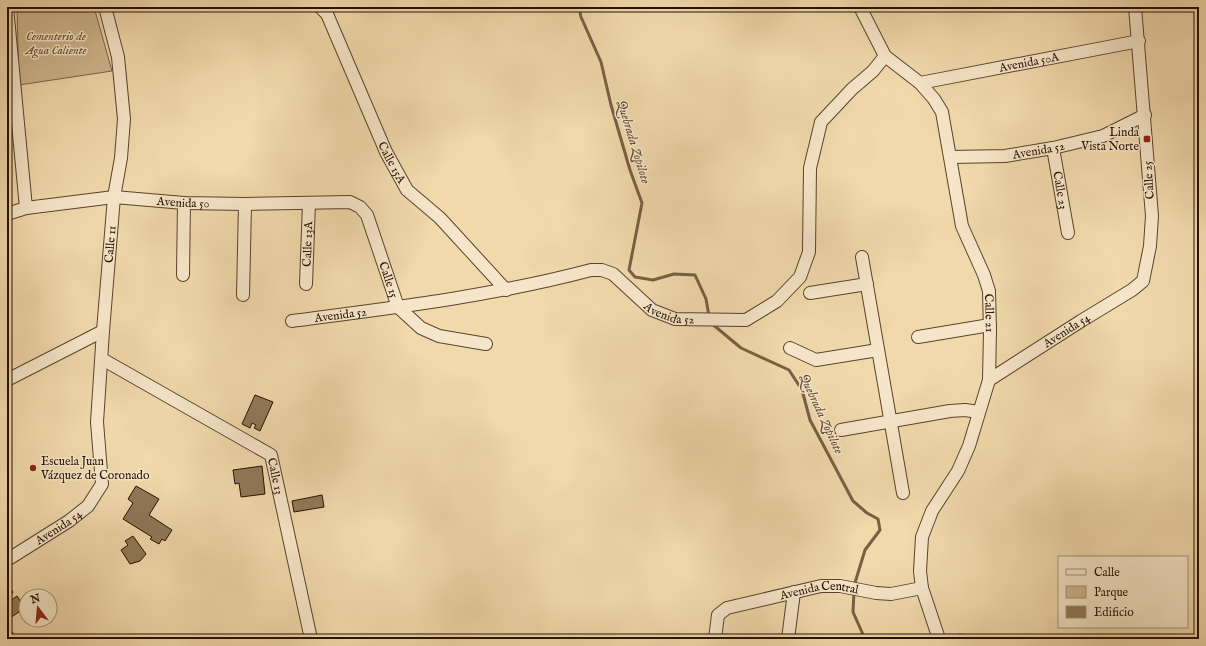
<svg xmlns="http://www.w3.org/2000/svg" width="1206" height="646" font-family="'IM FELL English',serif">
<rect width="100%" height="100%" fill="#f1d9ac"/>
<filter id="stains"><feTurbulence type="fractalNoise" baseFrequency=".005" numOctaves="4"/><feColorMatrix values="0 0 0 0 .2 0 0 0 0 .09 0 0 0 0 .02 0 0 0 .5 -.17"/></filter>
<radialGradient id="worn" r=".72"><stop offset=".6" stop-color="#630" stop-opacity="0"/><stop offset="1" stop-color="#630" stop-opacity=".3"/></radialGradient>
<!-- green -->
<polygon fill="#cfb78f" stroke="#7b6448" points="17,7 94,7 112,71 19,85"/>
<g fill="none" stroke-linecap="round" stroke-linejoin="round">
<!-- stream -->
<g stroke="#776044" stroke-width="3">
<polyline points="579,7 581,17 601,62 611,105 630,170 642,203 629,270 635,277 653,280 674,274 695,275 706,299 709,316"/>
<polyline points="711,323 741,348 789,370 802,390 810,420 853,501 867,513 878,519 880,530 865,550 854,586"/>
<polyline points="854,592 853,612 865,639"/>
<polyline points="947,638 960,635 981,639"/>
</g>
</g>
<!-- building -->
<g fill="#907959" stroke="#271000">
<polygon points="255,395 273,402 260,431 254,428 256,425 252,423 250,428 242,424"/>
<polygon points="262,466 265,494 241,497 239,483 235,484 233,470"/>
<polygon points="136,486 159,499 149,515 172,530 165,541 162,539 159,544 150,539 152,537 123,519 133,503 128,499"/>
<polygon points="322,495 324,507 294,512 292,501"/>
<polygon points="133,536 146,554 140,561 130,564 121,550 128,545 125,541"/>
<polygon points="7,583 13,592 7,600"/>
<polygon points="17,596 25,608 7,620 7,603"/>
</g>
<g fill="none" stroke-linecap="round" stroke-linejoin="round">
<!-- minor casing -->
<g stroke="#5a422b" stroke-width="14">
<g id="minor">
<polyline points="7,7 26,208"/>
<path id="s1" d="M320 7 327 14 386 152 407 190 440 218 506 290"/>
<path id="s2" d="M860 7 885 56 920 83 934 99 942 112 962 226 984 275 989 291 990 331 989 380 969 446 958 471 932 511 922 537 920 571 922 588 939 639"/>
<path id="s3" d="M920 83 1139 41"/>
<path id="s4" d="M1053 148 1068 233"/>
<path id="s5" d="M951 157 1005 156 1053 148 1103 136 1145 115"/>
<path id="s6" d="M7 214 26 208 114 197 184 203 245 204 350 202 360 207 367 215 398 307 421 328 439 336 486 344"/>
<polyline points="862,257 903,493"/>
<polyline points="183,275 184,203"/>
<path id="s7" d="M306 284 309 203"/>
<polyline points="810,293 867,284"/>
<polyline points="243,295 245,204"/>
<path id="s8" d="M292 321C392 308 493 296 591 270H602L613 274 652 310 675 319 746 320 777 301 800 277 809 252 810 168 821 122 852 89 873 71 885 56"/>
<polyline points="918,337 990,325"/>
<polyline points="790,348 816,360 878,350"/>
<path id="s9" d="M102 359 271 455 311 639"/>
<polyline points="7,380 103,331"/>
<path id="s10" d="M989 380 1081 321 1132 290 1143 281 1150 246 1152 216 1135 7"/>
<polyline points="841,430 950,411 965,410 979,412"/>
<path id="s11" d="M7 560 69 521 88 506 102 484 97 422 103 331 114 197 121 158 124 119 118 57 105 7"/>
<polyline points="7,636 9,639"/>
<path id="s12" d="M715 639 718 615 727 608 821 586H840L876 593 891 594 922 588"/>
<polyline points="788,639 794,592"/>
</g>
</g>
<!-- minor -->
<use href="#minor" stroke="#f6e6c9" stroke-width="12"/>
</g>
<!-- markers -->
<g fill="#8f2418" stroke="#f6e6c9" stroke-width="1.5">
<rect x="1143" y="135" width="8" height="8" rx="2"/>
<circle cx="33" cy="468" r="4"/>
</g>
<g text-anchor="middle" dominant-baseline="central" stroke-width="3" stroke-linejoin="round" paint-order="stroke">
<!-- park labels -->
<g font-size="12" font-style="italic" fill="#624a32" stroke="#f6e6c9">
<text x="56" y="36">Cementerio de<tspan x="56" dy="14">Agua Caliente</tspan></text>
</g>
<!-- street labels -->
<g font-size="12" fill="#271000" stroke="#f6e6c9">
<text stroke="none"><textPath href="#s3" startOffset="111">Avenida 50A</textPath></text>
<text stroke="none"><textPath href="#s5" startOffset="88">Avenida 52</textPath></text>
<text stroke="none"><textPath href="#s1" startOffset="172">Calle 15A</textPath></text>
<text transform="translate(1149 180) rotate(-94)">Calle 25</text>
<text stroke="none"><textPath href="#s4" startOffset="43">Calle 23</textPath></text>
<text stroke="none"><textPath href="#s6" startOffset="178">Avenida 50</textPath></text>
<text stroke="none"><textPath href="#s7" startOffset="40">Calle 13A</textPath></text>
<text stroke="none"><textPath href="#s11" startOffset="364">Calle 11</textPath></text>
<text stroke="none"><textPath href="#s6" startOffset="435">Calle 15</textPath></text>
<text stroke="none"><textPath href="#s8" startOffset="397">Avenida 52</textPath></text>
<text stroke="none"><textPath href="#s2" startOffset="344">Calle 21</textPath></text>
<text stroke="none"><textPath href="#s8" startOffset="49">Avenida 52</textPath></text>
<text stroke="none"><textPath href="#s10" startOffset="92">Avenida 54</textPath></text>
<text stroke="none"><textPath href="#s9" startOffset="216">Calle 13</textPath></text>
<text stroke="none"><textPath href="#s11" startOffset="61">Avenida 54</textPath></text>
<text stroke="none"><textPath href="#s12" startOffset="130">Avenida Central</textPath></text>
</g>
<!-- poi labels -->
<g font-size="12" fill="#271000" stroke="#f6e6c9" text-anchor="end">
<text x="1139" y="132">Linda<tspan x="1139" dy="14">Vista Norte</tspan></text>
<text x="41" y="461" text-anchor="start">Escuela Juan<tspan x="41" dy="14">Vázquez de Coronado</tspan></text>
</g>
<!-- water labels -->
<g font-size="13" font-style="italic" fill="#634c33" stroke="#f6e6c9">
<text transform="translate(633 142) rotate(73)">Quebrada Zopilote</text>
<text transform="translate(821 414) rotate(65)">Quebrada Zopilote</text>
</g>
</g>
<!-- margin -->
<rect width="1206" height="646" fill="none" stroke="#f1d9ac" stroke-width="24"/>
<rect x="8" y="8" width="1190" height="630" fill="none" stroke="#271000" stroke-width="2"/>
<rect x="12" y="12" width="1182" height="622" fill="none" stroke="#271000"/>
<!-- legend -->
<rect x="1058" y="556" width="130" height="72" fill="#f6e6c9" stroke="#a39079"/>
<rect x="1066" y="569" width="20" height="6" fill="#f6e6c9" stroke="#a39079"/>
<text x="1094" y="576" font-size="12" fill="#271000">Calle</text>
<rect x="1066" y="586" width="20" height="12" fill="#cfb78f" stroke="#a39079"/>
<text x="1094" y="596" font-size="12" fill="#271000">Parque</text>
<rect x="1066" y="606" width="20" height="12" fill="#907959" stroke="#a39079"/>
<text x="1094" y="616" font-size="12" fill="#271000">Edificio</text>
<!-- north arrow -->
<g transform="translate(38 608) rotate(344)"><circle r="19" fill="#f6e6c9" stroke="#a39079"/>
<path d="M0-3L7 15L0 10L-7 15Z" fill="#8f2418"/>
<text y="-6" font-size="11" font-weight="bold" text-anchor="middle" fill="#271000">N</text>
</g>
<rect width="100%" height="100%" filter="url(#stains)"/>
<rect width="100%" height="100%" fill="url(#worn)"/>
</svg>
